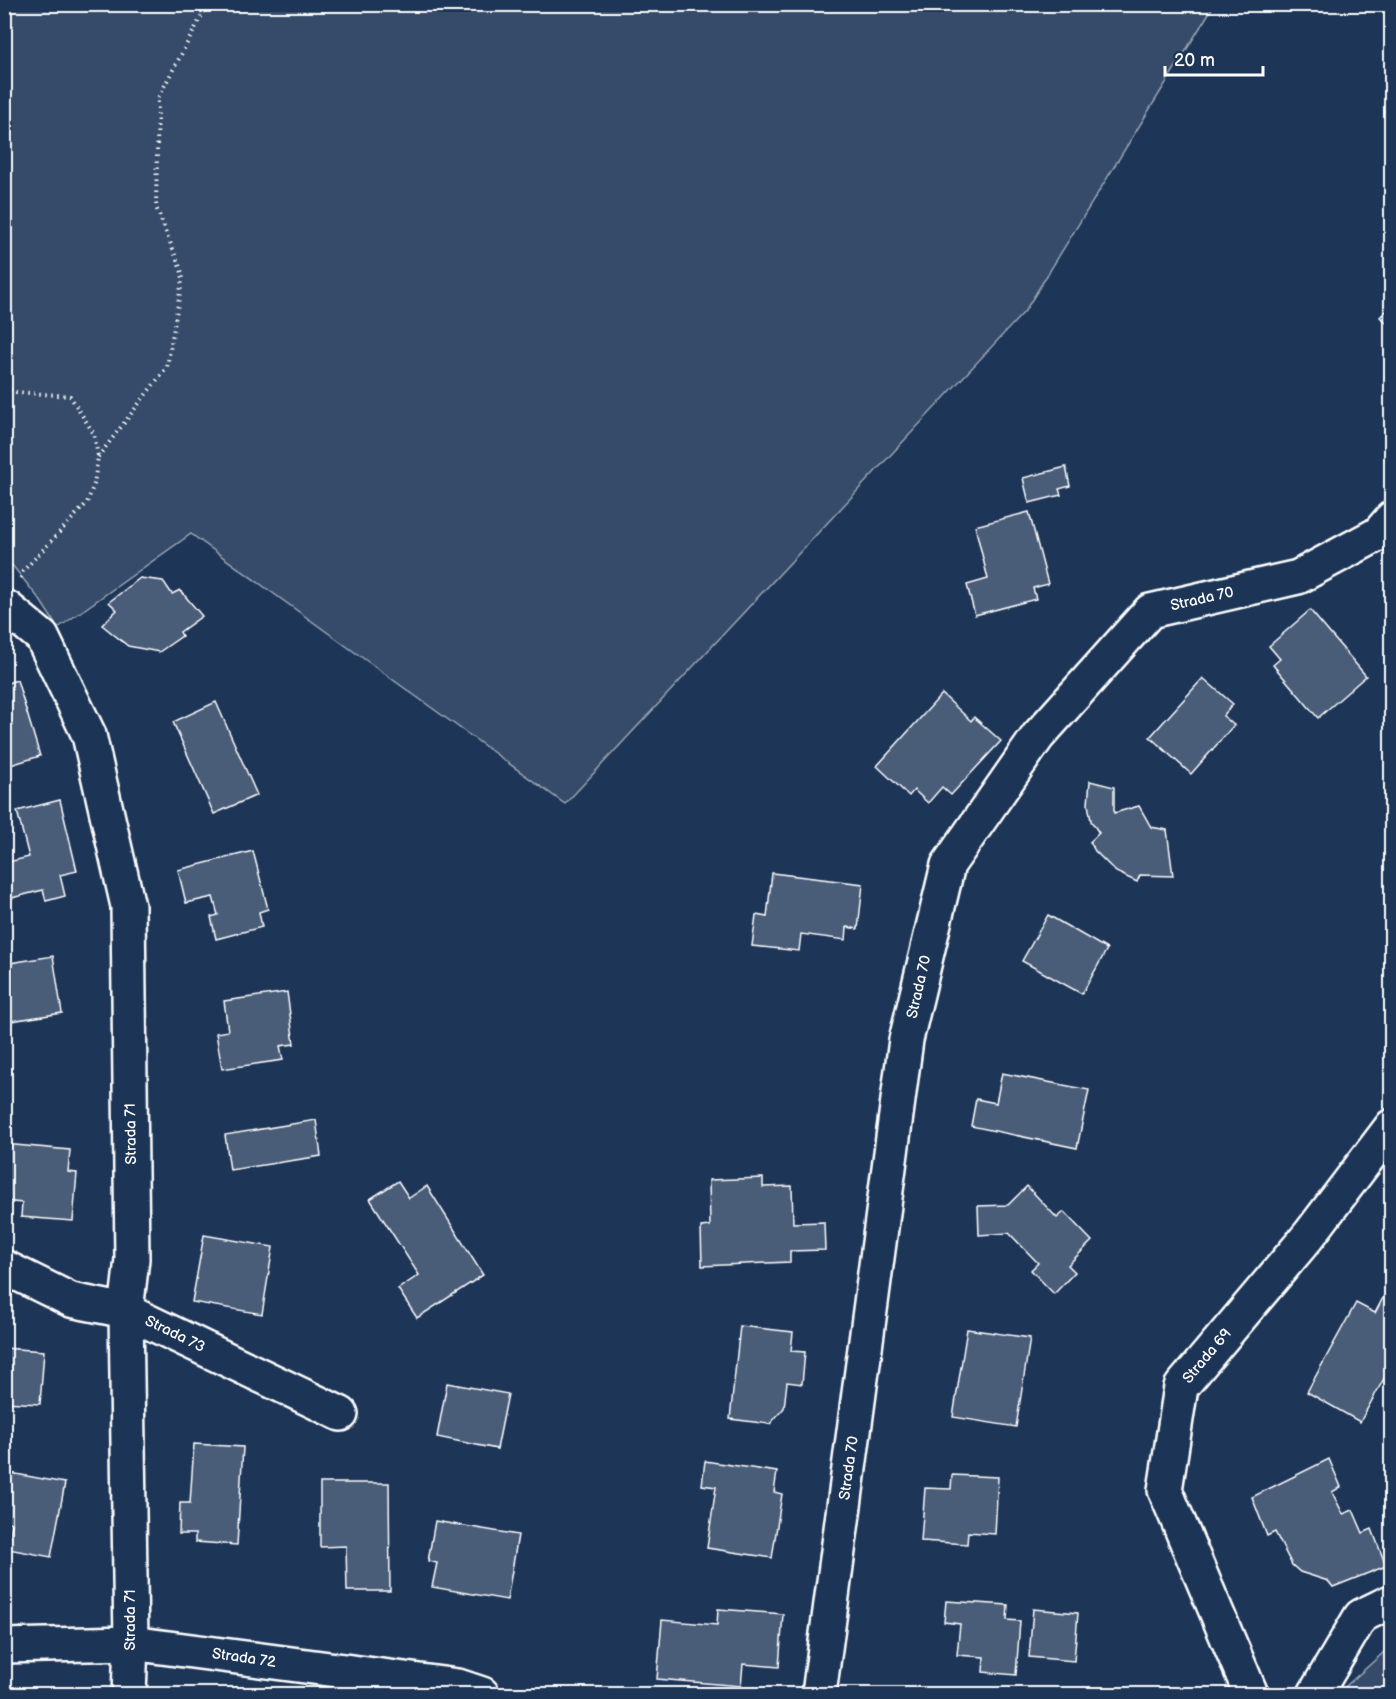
<svg xmlns="http://www.w3.org/2000/svg" width="1396" height="1699" font-family="'Balsamiq Sans',sans-serif">
<rect width="100%" height="100%" fill="#1d3557"/>
<filter id="ink" filterUnits="userSpaceOnUse"><feTurbulence type="fractalNoise" baseFrequency=".0167" numOctaves="2"/><feDisplacementMap in="SourceGraphic" scale="12" xChannelSelector="R" yChannelSelector="G"/><feConvolveMatrix kernelMatrix="1 2 1 2 8 2 1 2 1" color-interpolation-filters="sRGB"/></filter>
<g filter="url(#ink)">
<!-- green -->
<g fill="#364b69" stroke="#9aa5b4" stroke-width="1.5">
<polygon points="5,4 1214,4 1214,5 1025,311 565,804 191,534 58,628 40,600 12,565 5,571"/>
<polygon points="1391,1646 1391,1688 1337,1694"/>
</g>
<!-- building -->
<g fill="#4a5d79" stroke="#fff" stroke-width="1.5">
<polygon points="1392,305 1392,328 1380,317"/>
<polygon points="1066,467 1070,486 1059,489 1061,495 1029,503 1023,478"/>
<polygon points="1029,512 1048,584 1033,588 1036,599 975,615 967,585 988,579 975,526"/>
<polygon points="140,578 163,581 172,594 180,590 202,616 180,632 182,636 159,652 128,646 102,625 117,610 109,602"/>
<polygon points="1310,610 1366,676 1318,718 1273,665 1280,659 1269,646"/>
<polygon points="1203,678 1233,704 1223,716 1234,725 1191,774 1150,737"/>
<polygon points="17,680 40,756 4,767 4,684"/>
<polygon points="942,694 971,721 974,717 1001,741 951,795 942,787 928,803 914,790 909,796 877,766"/>
<polygon points="216,702 257,795 214,814 173,722"/>
<polygon points="1090,781 1114,787 1114,813 1139,806 1151,827 1167,830 1173,876 1140,875 1137,882 1116,872 1095,851 1090,842 1099,833 1091,821 1088,804"/>
<polygon points="60,800 77,871 60,875 65,896 46,901 43,890 4,900 4,863 29,857 17,811"/>
<polygon points="253,851 268,909 259,912 262,927 216,939 211,917 218,915 213,897 186,903 178,870"/>
<polygon points="772,873 863,884 858,929 847,927 846,940 801,934 799,951 752,946 756,915 767,917"/>
<polygon points="1048,915 1107,949 1082,994 1022,961"/>
<polygon points="53,956 62,1013 4,1022 4,964"/>
<polygon points="287,992 294,1044 280,1046 283,1060 222,1069 216,1033 228,1031 224,1001"/>
<polygon points="1002,1073 1089,1090 1077,1148 971,1126 976,1099 996,1103"/>
<polygon points="316,1120 321,1156 230,1170 225,1135"/>
<polygon points="4,1144 70,1150 68,1172 77,1173 73,1221 21,1217 22,1203 4,1201"/>
<polygon points="763,1178 763,1187 792,1186 793,1223 824,1222 825,1250 790,1251 790,1262 702,1266 701,1227 710,1226 709,1180"/>
<polygon points="398,1181 409,1198 427,1186 483,1275 417,1318 398,1289 419,1275 370,1199"/>
<polygon points="1027,1186 1057,1218 1064,1212 1092,1241 1068,1265 1075,1272 1054,1294 1031,1270 1038,1263 1009,1233 979,1235 978,1206 1008,1205"/>
<polygon points="204,1235 273,1247 262,1314 192,1302"/>
<polygon points="1385,1294 1392,1298 1392,1364 1360,1422 1307,1392 1356,1303 1375,1313"/>
<polygon points="740,1326 793,1332 791,1351 805,1352 802,1384 787,1382 784,1408 770,1424 730,1419"/>
<polygon points="967,1329 1030,1338 1016,1427 953,1417"/>
<polygon points="4,1348 44,1351 40,1404 4,1402"/>
<polygon points="447,1383 508,1394 497,1449 437,1437"/>
<polygon points="194,1444 243,1447 237,1545 195,1542 195,1534 179,1534 180,1503 190,1503"/>
<polygon points="1329,1459 1341,1487 1332,1492 1343,1514 1353,1510 1363,1533 1372,1529 1386,1566 1333,1587 1328,1581 1300,1572 1292,1565 1275,1532 1267,1536 1252,1497"/>
<polygon points="705,1461 777,1472 774,1492 782,1494 772,1558 707,1548 716,1487 702,1485"/>
<polygon points="5,1472 65,1483 51,1557 8,1549 12,1523 4,1521"/>
<polygon points="952,1475 998,1477 995,1534 968,1532 967,1544 921,1541 925,1488 951,1489"/>
<polygon points="320,1483 389,1483 390,1591 347,1591 346,1546 320,1547"/>
<polygon points="435,1521 518,1535 507,1600 432,1587 437,1563 428,1561"/>
<polygon points="946,1601 1008,1605 1007,1620 1020,1621 1016,1675 983,1672 984,1657 957,1655 960,1624 944,1622"/>
<polygon points="718,1609 783,1614 779,1667 743,1664 741,1686 657,1679 662,1620 717,1625"/>
<polygon points="1033,1609 1078,1613 1074,1661 1029,1657"/>
</g>
<g fill="none" stroke-linecap="round" stroke-linejoin="round">
<!-- street casing -->
<g stroke="#fff" stroke-width="38">
<g id="street">
<polyline points="4,608 7,608 42,637 89,735 128,906 132,1259 126,1311 131,1643 129,1694"/>
<polyline points="4,1267 71,1300 126,1311 341,1414"/>
<polyline points="4,1646 131,1643 458,1686 482,1694"/>
<polyline points="819,1694 906,1040 948,865 1038,736 1150,611 1298,577 1378,534 1392,518"/>
<polyline points="1251,1694 1165,1490 1181,1387 1310,1234 1392,1126"/>
</g>
</g>
<!-- secondary casing -->
<g stroke="#fff" stroke-width="38">
<polyline id="secondary" points="1315,1694 1361,1616 1392,1601"/>
</g>
<!-- path -->
<g stroke="#fff" stroke-width="4" stroke-dasharray="1.5 4.5" stroke-linecap="butt">
<polyline points="4,388 16,392 70,396 94,434 98,457 94,484 87,503 23,571 20,580"/>
<polyline points="98,457 167,367 183,275 156,207 158,98 208,4"/>
</g>
<!-- street -->
<use href="#street" stroke="#1d3557" stroke-width="33"/>
<!-- secondary -->
<use href="#secondary" stroke="#1d3557" stroke-width="33"/>
</g>
</g>
<g text-anchor="middle" dominant-baseline="central" stroke-width="5" stroke-linejoin="round" paint-order="stroke">
<!-- street labels -->
<g font-size="15" fill="#fff" stroke="#1d3557">
<text transform="translate(1202 599) rotate(-13)">Strada 70</text>
<text transform="translate(919 987) rotate(-77)">Strada 70</text>
<text transform="translate(131 1134) rotate(-91)">Strada 71</text>
<text transform="translate(175 1334) rotate(26)">Strada 73</text>
<text transform="translate(1207 1356) rotate(-50)">Strada 69</text>
<text transform="translate(849 1468) rotate(-82)">Strada 70</text>
<text transform="translate(130 1620) rotate(-90)">Strada 71</text>
<text transform="translate(244 1658) rotate(8)">Strada 72</text>
</g>
</g>
<!-- margin -->
<rect width="1396" height="1699" fill="none" stroke="#1d3557" stroke-width="24"/>
<rect x="12" y="12" width="1372" height="1675" fill="none" stroke="#fff" stroke-width="2" filter="url(#ink)"/>
<!-- scale -->
<path d="M1165 66v9h98v-9" fill="none" stroke="#ffffff" stroke-width="3"/>
<text x="1174" y="66" font-size="18" fill="#ffffff" stroke="#1d3557" stroke-width="4.5" paint-order="stroke">20 m</text>
</svg>
